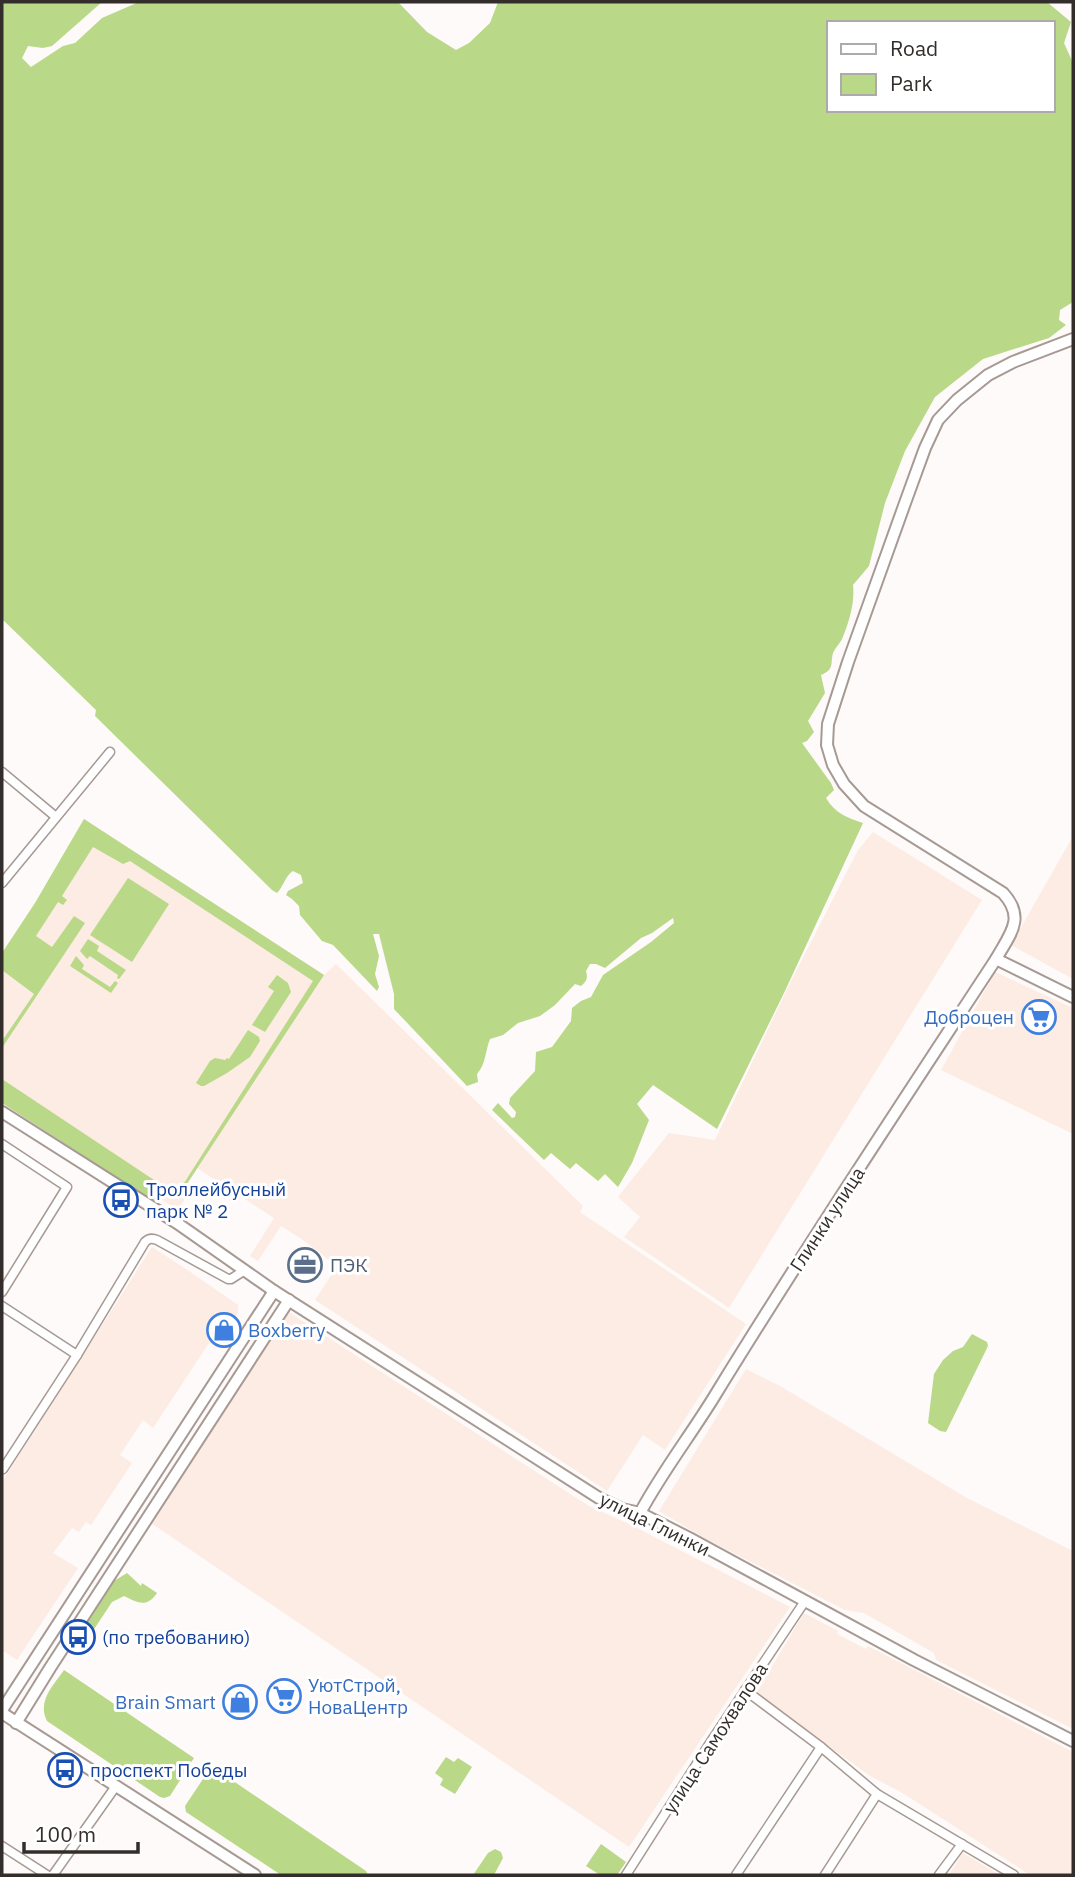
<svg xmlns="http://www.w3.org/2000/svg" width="1075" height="1877" font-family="'IBM Plex Sans',sans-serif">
<rect width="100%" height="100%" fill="#fdfaf9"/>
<!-- built -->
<g fill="#fdece3">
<polygon points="84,819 324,975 336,964 583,1206 580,1212 746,1324 665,1450 643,1435 607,1491 315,1300 337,1266 303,1240 281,1226 258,1261 250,1256 274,1218 197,1168 183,1190 187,1195 178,1210 2,1098 2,953 35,903"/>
<polygon points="873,832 982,900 729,1308 624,1237 640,1217 618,1197 669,1133 715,1140 790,983 858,850"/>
<polygon points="1073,836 1073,979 1011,945"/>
<polygon points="995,972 1073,1008 1073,1134 941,1070"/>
<polygon points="152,1247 186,1269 238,1305 238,1313 216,1347 209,1343 153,1428 143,1420 120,1455 132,1463 91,1525 86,1522 79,1532 72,1528 53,1553 78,1568 17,1660 2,1650 2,1482"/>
<polygon points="287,1311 589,1506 631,1525 790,1607 629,1847 148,1521"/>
<polygon points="746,1369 780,1386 967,1498 1073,1551 1073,1729 936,1660 934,1653 864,1613 845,1610 706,1539 659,1511"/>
<polygon points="804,1613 838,1631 837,1634 866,1649 868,1646 1073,1752 1073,1872 1072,1875 1030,1875 901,1792 870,1776 756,1693"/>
<polygon points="963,1853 1000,1875 953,1875 950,1873"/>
</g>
<!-- green -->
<g fill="#b9d888" fill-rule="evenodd">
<path d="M2 2H102L52 46 43 48 28 46 22 58 31 67 63 46 75 43 102 18 139 2H398L427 32 456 50 469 43 490 23 498 2H1047L1071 22 1064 43 1073 63V302L1060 310 1059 320 1066 325 1049 338 983 359 935 397 905 451 885 503 869 566 853 585C855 603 849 622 842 639 840 643 835 648 833 653 830 664 835 669 821 675L825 693 808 721 814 732 807 741 802 743 831 783 834 790 826 798C835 813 847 818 863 823L784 993 717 1129 653 1085 637 1104 649 1120 632 1163 618 1187 605 1174 598 1181 576 1163 570 1169 551 1153 544 1160 492 1110 498 1103 512 1118 515 1117 516 1112 509 1104 510 1098 535 1071 536 1052 552 1047 571 1021 572 1008 581 1001 591 997 603 975 651 942 674 923 673 918 652 933 641 938 605 968 596 964H590L586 971C588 978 587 981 581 986L575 984 555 1005 540 1016 518 1023 503 1035 490 1039C485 1051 486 1064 477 1074L478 1082 467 1086 394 1009V994L379 934H373L379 956 375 974 379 987 377 991 333 945 322 941 300 915 299 906 292 899 286 895 288 891 303 883 301 875 293 871C285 876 284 886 277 893L272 890 95 716 96 710 2 619ZM828 23H1052V110H828Z"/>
<polygon points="84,819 324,975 183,1190 179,1191 313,981 130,861 123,864 93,847 62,896 67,900 63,905 58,902 36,936 52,947 74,916 85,923 2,1048 2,1041 34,994 2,970 2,953 35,903"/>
<polygon points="128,878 169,904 132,962 90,935"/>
<polygon points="88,939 99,946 97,951 126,970 119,979 117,978 118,975 90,956 87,959 80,951"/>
<polygon points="76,956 84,965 82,969 110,987 115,981 118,983 111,993 70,966"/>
<polygon points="277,975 288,983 291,992 265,1032 252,1025 274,991 268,987"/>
<polygon points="248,1030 259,1037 260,1041 250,1057 227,1073 204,1086 201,1086 196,1083 210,1061 215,1058 225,1060 227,1058 229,1059"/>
<polygon points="2,1079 160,1184 162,1186 160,1196 156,1196 154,1200 150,1199 2,1103"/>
<polygon points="972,1334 987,1342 988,1346 946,1432 940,1431 928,1423 934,1374 943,1360 953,1351 963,1347"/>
<path d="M127 1573 141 1586 142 1583 157 1593C147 1608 138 1603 124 1596L112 1602 77 1655 72 1647 114 1581Z"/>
<path d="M64 1670 194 1758 170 1796 164 1798 160 1797 47 1721C37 1701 53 1686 64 1670Z"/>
<polygon points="446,1757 454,1762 458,1758 472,1767 455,1794 440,1785 443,1779 435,1773"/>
<polygon points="214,1771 220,1772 366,1871 368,1875 281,1875 186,1812 185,1806 207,1773"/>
<polygon points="601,1844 626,1862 617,1875 600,1875 586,1866"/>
<polygon points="495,1849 501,1852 503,1858 494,1875 473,1875 488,1853"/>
</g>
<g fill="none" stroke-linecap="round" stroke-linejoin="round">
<!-- minor casing -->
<g stroke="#a79993" stroke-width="11">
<g id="minor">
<polyline points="2,772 56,817"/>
<polyline points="2,883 110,752"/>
<polyline points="2,1144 67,1187 2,1292"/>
<polyline points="2,1306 77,1355"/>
<path d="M3 1469 77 1355 145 1242C149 1238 152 1238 157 1240L228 1279H231L245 1270"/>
<polyline points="745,1690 821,1747 877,1794 1014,1875"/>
<polyline points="2,1846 47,1875"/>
<polyline points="53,1875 116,1786"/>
<polyline points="626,1875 712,1740 805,1601"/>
<polyline points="736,1875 821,1747"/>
<polyline points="825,1875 877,1794"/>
<polyline points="939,1875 962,1844"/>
</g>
</g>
<!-- major casing -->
<g stroke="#a79993" stroke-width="14">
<g id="major">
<polyline points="996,959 1073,997"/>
<polyline points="2,1112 177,1223 274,1291 599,1498 622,1509 640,1513 689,1538 914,1660 1073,1741"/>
<path d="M640 1513C662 1472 690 1436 714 1397 805 1249 901 1104 996 959 1010 934 1026 918 1003 893L864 806 844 784 833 765 827 745 828 724 848 662 905 503 925 448 938 420 957 400 988 375 1013 362 1073 339"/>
<polyline points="2,1710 274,1291"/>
<polyline points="2,1713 255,1875"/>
<polyline points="16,1723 50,1668 289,1300"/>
</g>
</g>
<!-- minor -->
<use href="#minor" stroke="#fff" stroke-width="8"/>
<!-- major -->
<use href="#major" stroke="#fff" stroke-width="10"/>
</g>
<!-- icons -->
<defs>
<g id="supermarket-ring" transform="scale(1.75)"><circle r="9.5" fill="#fff" stroke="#3f7fe0" stroke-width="1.5"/><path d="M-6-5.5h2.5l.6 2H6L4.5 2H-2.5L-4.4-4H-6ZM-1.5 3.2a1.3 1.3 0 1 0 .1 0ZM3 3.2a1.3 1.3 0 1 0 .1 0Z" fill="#3f7fe0"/></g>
<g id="bus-ring" transform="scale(1.75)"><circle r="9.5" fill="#fff" stroke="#1a4fb4" stroke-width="1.5"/><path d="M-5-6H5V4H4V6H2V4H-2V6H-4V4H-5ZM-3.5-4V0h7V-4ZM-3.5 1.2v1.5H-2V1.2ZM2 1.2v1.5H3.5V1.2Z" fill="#1a4fb4"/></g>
<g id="office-ring" transform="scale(1.75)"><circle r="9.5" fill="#fff" stroke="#5c6f8a" stroke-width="1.5"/><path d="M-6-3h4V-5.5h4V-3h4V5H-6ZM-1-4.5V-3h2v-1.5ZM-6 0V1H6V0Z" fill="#5c6f8a"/></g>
<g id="shop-ring" transform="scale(1.75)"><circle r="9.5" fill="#fff" stroke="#3f7fe0" stroke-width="1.5"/><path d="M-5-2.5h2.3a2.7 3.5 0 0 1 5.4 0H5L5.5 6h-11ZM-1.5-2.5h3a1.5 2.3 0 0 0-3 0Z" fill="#3f7fe0"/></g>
</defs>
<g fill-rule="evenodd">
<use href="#supermarket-ring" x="1039" y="1017"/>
<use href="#bus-ring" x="121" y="1200"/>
<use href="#office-ring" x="305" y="1265"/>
<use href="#shop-ring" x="224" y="1330"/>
<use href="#bus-ring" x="78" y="1637"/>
<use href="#supermarket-ring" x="284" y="1696"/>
<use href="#shop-ring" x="240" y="1702"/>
<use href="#bus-ring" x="65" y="1770"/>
</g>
<g text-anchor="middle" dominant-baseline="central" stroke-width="6" stroke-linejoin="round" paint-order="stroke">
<!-- shop labels -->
<g font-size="19" fill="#366cbe" stroke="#fff" text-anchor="end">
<text x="1014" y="1017">Доброцен</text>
<text x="248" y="1330" text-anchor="start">Boxberry</text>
<text x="308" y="1685" text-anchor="start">УютСтрой,<tspan x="308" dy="22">НоваЦентр</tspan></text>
<text x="216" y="1702">Brain Smart</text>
</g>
<!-- transit labels -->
<g font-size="19" fill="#164399" stroke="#fff" text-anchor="start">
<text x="146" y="1189">Троллейбусный<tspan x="146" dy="22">парк № 2</tspan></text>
<text x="102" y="1637">(по требованию)</text>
<text x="90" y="1770">проспект Победы</text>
</g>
<!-- street labels -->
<g font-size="19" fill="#332e2b" stroke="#fff">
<text transform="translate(827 1219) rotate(-57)">Глинки улица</text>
<text transform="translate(655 1524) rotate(26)">улица Глинки</text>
<text transform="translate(715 1738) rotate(-57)">улица Самохвалова</text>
</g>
<!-- service labels -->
<g font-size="19" fill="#4e5e75" stroke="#fff" text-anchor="start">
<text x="330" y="1265">ПЭК</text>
</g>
</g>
<!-- border -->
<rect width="1075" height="1877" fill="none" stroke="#332e2b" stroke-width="7"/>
<!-- legend -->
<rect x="827" y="21" width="228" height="91" fill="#ffffff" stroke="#adabaa" stroke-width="2"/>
<rect x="841" y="44" width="35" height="10" fill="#ffffff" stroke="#adabaa" stroke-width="2"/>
<text x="890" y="56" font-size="21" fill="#332e2b">Road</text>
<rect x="841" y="74" width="35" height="21" fill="#b9d888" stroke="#adabaa" stroke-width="2"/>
<text x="890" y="91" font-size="21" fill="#332e2b">Park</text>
<!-- scale -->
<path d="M24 1842v10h114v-10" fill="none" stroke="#332e2b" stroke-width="3.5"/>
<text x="35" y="1842" font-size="21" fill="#332e2b" stroke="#ffffff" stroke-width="5" paint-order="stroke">100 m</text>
</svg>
